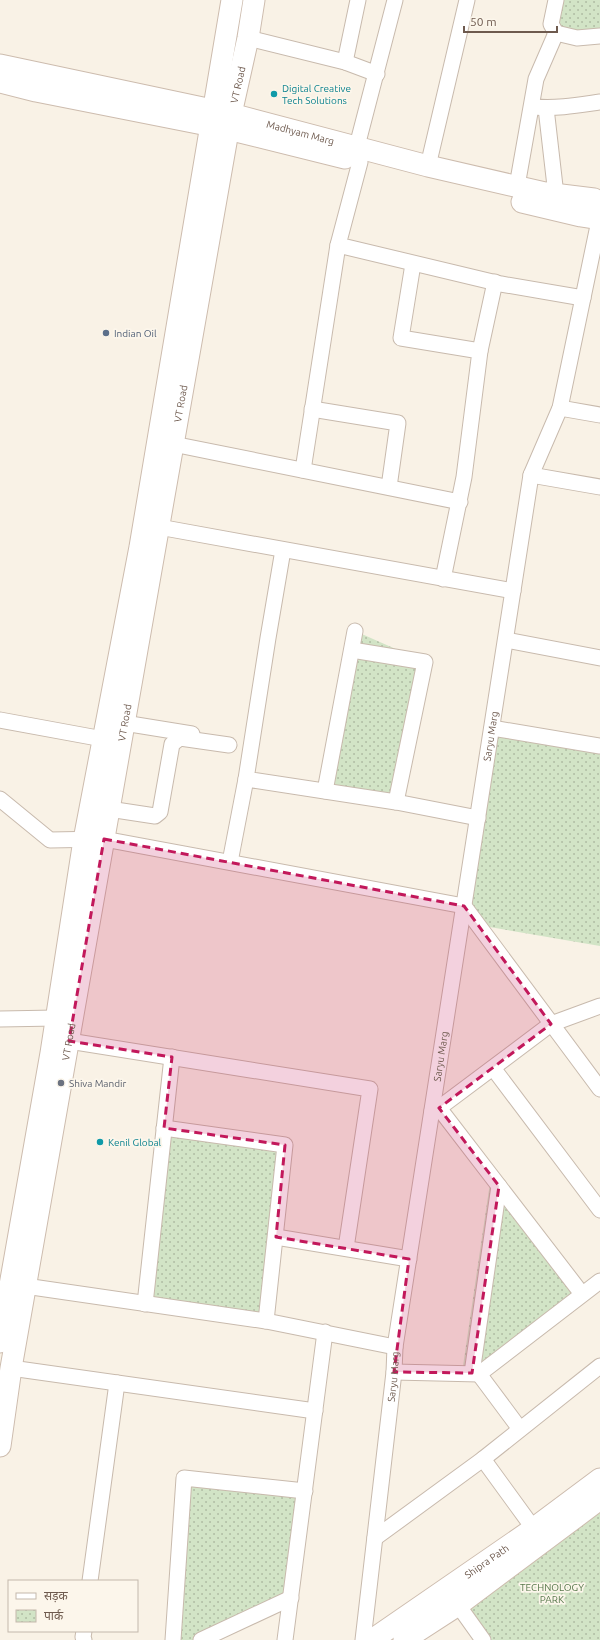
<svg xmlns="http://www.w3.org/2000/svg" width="600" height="1640" font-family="Ubuntu,'Noto Sans Devanagari',sans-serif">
<defs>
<pattern id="park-dots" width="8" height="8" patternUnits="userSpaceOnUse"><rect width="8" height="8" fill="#d2e4c6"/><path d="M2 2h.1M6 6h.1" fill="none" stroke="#afbca3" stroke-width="1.8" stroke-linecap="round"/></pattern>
</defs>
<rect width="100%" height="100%" fill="#f9f2e6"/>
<!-- park -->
<g fill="url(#park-dots)">
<polygon points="554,0 600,0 600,36 556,33"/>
<polygon points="355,631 425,662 396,802 325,791"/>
<polygon points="492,728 600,746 600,946 478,925 464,906"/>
<polygon points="164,1128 285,1145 266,1321 145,1304"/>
<polygon points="491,1176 582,1294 479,1374 462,1373"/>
<polygon points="184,1478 305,1491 291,1598 201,1640 173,1640"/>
<polygon points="600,1499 600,1640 483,1640 458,1605"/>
</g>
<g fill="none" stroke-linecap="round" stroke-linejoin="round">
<!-- street casing -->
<g stroke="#c8baad" stroke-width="17">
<g id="street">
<polyline points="556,0 551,24 556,33"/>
<polyline points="556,33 577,38 600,36"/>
<polyline points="248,38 345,62 377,74"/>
<polyline points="345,62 358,0"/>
<path d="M535 107C557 109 579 105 600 102"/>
<polyline points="546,108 556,195"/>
<polyline points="357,146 395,0"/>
<polyline points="360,162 338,245 501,284 583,298"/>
<polyline points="428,166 467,0"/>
<polyline points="517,186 536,79 556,33"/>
<polyline points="413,264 401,338 480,351 464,477 443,579"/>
<polyline points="480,351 495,282"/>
<polyline points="560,408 600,415"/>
<polyline points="312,409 398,423 389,487"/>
<polyline points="173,444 460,502"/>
<polyline points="303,470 338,245"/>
<polyline points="531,475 600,487"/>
<polyline points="159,527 513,591"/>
<polyline points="283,550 268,638 246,779 396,802 478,818"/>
<polyline points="506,640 600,658"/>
<polyline points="352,650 425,662 396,802"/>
<polyline points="0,720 103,739"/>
<polyline points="124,723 192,734"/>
<polyline points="492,728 600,746"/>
<polyline points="325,791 355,631"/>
<polyline points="0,799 50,840 104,839 464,906 600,1089"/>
<polyline points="109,809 155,816 160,812 172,744 180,738 229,745"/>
<polyline points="230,862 246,779"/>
<polyline points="0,1019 56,1018"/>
<polyline points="69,1041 370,1089 346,1248"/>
<polyline points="493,1068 600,1210"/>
<polyline points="439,1108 582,1294"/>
<polyline points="432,1111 439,1108 551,1024 600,1006"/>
<polyline points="164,1128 285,1145 266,1321"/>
<polyline points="276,1237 409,1259"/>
<polyline points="25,1286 266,1321 395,1347"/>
<polyline points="145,1304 172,1057"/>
<polyline points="11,1368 315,1411"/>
<polyline points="394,1372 479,1374"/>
<polyline points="472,1373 499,1186"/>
<polyline points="520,1429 479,1374 600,1281"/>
<polyline points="483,1459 539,1536"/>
<polyline points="375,1538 483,1459 600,1366"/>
<polyline points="90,1581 117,1383"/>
<polyline points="458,1605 483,1640"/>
<polyline points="84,1631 83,1637 84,1640"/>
<polyline points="173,1640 184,1478 305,1491"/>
<polyline points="201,1640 291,1598"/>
<polyline points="285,1640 325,1332"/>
<path id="s1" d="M363 1640 394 1372 395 1347 531 475 560 408 600 216"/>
</g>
</g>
<!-- secondary casing -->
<g stroke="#cdbcae" stroke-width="23">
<g id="secondary">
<path id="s2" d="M0 65 231 114 428 166 545 193 594 199 600 202"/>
<polyline points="0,82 36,91 228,129 345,158"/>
<polyline points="522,202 581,216 600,219"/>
<polyline points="0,1342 51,1053 84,840 140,547 232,0"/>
<path id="s3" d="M0 1446 11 1368 231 114 248 38 254 0"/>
<path id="s4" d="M372 1640 533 1529 600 1479"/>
<polyline points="404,1640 458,1605 600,1499"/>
</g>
</g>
<!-- street -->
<use href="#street" stroke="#fff" stroke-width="15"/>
<!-- secondary -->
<use href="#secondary" stroke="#fff" stroke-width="21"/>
</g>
<!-- marked area -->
<path fill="#c2185b" fill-opacity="0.2" stroke="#c2185b" stroke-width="3" stroke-dasharray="8 5" stroke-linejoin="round" d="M104 839 464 906 551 1024 439 1108 499 1186 472 1373 394 1372 409 1259 276 1237 285 1145 164 1128 172 1057 69 1041Z"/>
<!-- markers -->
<g fill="#0f9aa8" stroke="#fcf6eb" stroke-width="1.5">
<circle cx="274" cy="94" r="4"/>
<circle cx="100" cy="1142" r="4"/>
</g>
<circle fill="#5c6f8a" stroke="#fcf6eb" stroke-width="1.5" cx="106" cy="333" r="4"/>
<circle fill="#6b7280" stroke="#fcf6eb" stroke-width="1.5" cx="61" cy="1083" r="4"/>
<g text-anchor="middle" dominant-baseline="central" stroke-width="3.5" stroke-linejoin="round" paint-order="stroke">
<!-- street labels -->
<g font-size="10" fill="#6e5a4e" stroke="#fcf6eb">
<text stroke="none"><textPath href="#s3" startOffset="1382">VT Road</textPath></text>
<text stroke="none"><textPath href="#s2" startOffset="308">Madhyam Marg</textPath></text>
<text stroke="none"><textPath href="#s3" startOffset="1058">VT Road</textPath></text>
<text stroke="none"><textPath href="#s3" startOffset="734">VT Road</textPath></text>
<text stroke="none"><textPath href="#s1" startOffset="913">Saryu Marg</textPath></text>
<text stroke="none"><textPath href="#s3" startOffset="410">VT Road</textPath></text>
<text stroke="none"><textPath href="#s1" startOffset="589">Saryu Marg</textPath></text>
<text stroke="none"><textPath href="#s1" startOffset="265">Saryu Marg</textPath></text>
<text stroke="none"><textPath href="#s4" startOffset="139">Shipra Path</textPath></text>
</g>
<!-- culture labels -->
<g font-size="10" fill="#0d838f" stroke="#fcf6eb" text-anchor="start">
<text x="282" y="88">Digital Creative<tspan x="282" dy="12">Tech Solutions</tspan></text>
<text x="108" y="1142">Kenil Global</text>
</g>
<!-- service labels -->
<g font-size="10" fill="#4e5e75" stroke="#fcf6eb" text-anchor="start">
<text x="114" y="333">Indian Oil</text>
</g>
<!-- worship labels -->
<g font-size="10" fill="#5b616d" stroke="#fcf6eb" text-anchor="start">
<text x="69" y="1083">Shiva Mandir</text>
</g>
<!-- park labels -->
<g font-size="10" fill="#57784b" stroke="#fcf6eb">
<text x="552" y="1587">TECHNOLOGY<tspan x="552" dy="12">PARK</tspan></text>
</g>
</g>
<!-- legend -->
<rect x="8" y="1580" width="130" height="52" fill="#fcf6eb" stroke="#c3b8ac"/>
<rect x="16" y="1593" width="20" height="6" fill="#ffffff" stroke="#c3b8ac"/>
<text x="44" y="1600" font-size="12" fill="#6e5a4e">सड़क</text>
<rect x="16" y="1610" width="20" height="12" fill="url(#park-dots)" stroke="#c3b8ac"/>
<text x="44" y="1620" font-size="12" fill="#6e5a4e">पार्क</text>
<!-- scale -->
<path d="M464 26v6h93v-6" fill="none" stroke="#6e5a4e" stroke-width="2"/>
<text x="470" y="26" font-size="12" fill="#6e5a4e" stroke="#fcf6eb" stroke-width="3" paint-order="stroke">50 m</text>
</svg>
